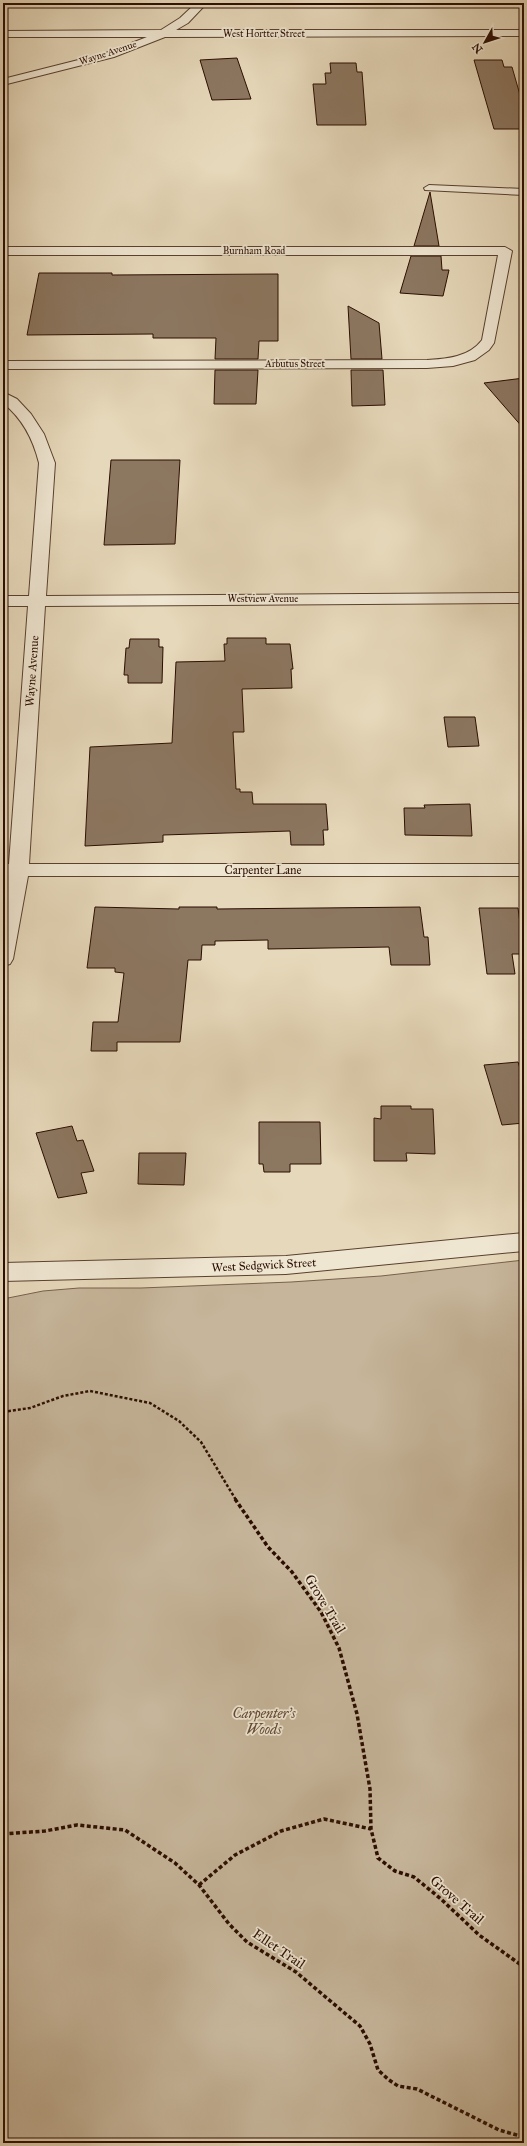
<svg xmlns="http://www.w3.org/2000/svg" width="527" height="2146" font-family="'IM FELL Great Primer',serif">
<rect width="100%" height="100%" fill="#e6d8ba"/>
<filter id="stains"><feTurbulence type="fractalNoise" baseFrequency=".005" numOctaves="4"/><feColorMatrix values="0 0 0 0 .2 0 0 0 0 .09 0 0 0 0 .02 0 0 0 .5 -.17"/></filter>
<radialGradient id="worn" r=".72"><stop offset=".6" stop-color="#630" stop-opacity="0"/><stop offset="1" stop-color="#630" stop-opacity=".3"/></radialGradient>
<!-- green -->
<polygon fill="#c6b59a" stroke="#78614d" points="524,1260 524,2143 3,2143 3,1299 43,1291 79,1288 141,1288 291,1282 381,1276"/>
<!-- building -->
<g fill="#8c7761" stroke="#2a0d00">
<polygon points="237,58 251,99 212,100 200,60"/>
<polygon points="474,60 502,60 504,67 512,67 524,109 524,129 494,129"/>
<polygon points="330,63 356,63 357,72 362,72 366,125 317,125 313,84 326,84 325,73 331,73"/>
<polygon points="430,192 439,246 414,246"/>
<polygon points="411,256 441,256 442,270 449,270 443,296 400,293"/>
<polygon points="39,273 112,273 112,275 278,274 278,341 259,341 258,359 215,359 216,338 153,338 153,334 27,335"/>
<polygon points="348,306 379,323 382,359 351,359"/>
<polygon points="215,370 258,370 256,404 214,404"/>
<polygon points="351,370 383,370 385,405 352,406"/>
<polygon points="524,378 524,429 484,383"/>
<polygon points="111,460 180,460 175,544 104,545"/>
<polygon points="227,638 266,638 266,644 290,644 293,669 291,669 292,688 242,689 244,732 233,732 236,789 240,789 240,792 252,792 253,804 326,804 328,830 323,830 324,845 291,845 290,831 163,835 163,842 85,846 90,747 172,743 176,662 225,661 224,644 227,644"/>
<polygon points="130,639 159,639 159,647 163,647 162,683 128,683 128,675 124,675 126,648 129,648"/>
<polygon points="444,717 475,717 479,746 448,747"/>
<polygon points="470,804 472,836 405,835 404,808 425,808 424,805"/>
<polygon points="95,907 179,909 179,907 217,907 217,909 420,907 424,937 428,937 430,965 391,965 389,947 268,949 268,940 215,941 215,945 202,945 201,960 188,960 180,1042 117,1042 117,1051 91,1051 93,1022 118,1022 124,973 115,972 115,968 87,968"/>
<polygon points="479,908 518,908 524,954 512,954 515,974 487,974"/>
<polygon points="518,1062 524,1081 524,1123 502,1125 484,1065"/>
<polygon points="381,1106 411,1106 411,1109 433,1109 435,1154 406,1153 407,1161 374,1161 374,1118 381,1119"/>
<polygon points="259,1122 320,1122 321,1164 290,1164 290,1172 264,1172 263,1164 259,1164"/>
<polygon points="72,1126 77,1141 83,1140 94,1171 81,1173 87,1193 58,1198 36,1133"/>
<polygon points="139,1153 186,1153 184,1185 138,1184"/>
</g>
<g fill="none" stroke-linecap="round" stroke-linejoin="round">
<!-- lane casing -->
<g stroke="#59402e" stroke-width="2">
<polygon id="lane" points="429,185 524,189 524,195 425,190 424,188"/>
</g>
<!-- street casing -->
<g stroke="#59402e" stroke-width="2">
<g id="street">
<polygon points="196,3 207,3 188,23 176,30 524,30 524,36 165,37 114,57 3,85 3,79 106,53 147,37 3,37 3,31 161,30 180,18"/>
<path d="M3 247H505L512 251 494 343 489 350 475 360 453 366 427 368 3 369V361L427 360C447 359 469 357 482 340L498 255H3Z"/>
<path d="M3 392 17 399 31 414 44 434 55 463 46 596 524 593V603L45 606 29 864H524V876H28L13 959 10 964 3 966V907L8 876H3V864H9L28 606H3V596H29L39 463C33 439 23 419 3 403Z"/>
<polygon points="524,1233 524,1251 286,1274 3,1281 3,1263 286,1256"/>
</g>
</g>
<!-- path-far1 -->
<polyline stroke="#2a0d00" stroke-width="2.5" stroke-dasharray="3 2" stroke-linecap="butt" points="3,1412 30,1408 63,1396 90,1391 150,1403 179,1421 201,1442 236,1500"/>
<!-- path -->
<g stroke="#2a0d00" stroke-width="3.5" stroke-dasharray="4 2.5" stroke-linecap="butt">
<polyline points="235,1499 268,1547 292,1572 321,1612 339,1648 357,1714 370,1789 371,1829 378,1858 395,1871 414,1877 441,1899 479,1935 524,1967"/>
<polyline points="3,1834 45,1831 77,1825 125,1830 175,1863 199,1885 229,1924 247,1942 296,1972 360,2026 370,2044 378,2070 389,2080 398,2086 417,2089 499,2130 524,2137"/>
<polyline points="199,1885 235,1855 281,1831 324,1819 371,1829"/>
</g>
<!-- lane -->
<use href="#lane" fill="#efe6d2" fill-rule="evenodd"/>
<!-- street -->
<use href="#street" fill="#efe6d2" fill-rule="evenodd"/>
</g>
<g text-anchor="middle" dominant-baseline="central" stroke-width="3.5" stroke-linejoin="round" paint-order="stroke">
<!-- far-street labels -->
<g font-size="10" fill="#2a0d00" stroke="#efe6d2">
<text x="264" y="34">West Hortter Street</text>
<text transform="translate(108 53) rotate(-18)">Wayne Avenue</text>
<text x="254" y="251">Burnham Road</text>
<text x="295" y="364">Arbutus Street</text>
<text x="263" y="599">Westview Avenue</text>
</g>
<!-- street labels -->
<g font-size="12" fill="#2a0d00" stroke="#efe6d2">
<text transform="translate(32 671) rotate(-86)">Wayne Avenue</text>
<text x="263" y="870">Carpenter Lane</text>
<text transform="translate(264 1265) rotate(-3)">West Sedgwick Street</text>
</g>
<!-- near-street labels -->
<g font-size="14" fill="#2a0d00" stroke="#efe6d2">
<text transform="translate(325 1604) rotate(59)">Grove Trail</text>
<text transform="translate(457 1900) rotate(41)">Grove Trail</text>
<text transform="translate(279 1949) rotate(34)">Ellet Trail</text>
</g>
<!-- near-park labels -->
<g font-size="14" font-style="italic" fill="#614836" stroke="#efe6d2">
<text x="264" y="1713">Carpenter's<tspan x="264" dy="16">Woods</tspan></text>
</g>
</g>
<!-- margin -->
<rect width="527" height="2146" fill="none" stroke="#e6d8ba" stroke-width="16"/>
<rect x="4" y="4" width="519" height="2138" fill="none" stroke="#2a0d00" stroke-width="2"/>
<rect x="8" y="8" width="511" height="2130" fill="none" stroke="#2a0d00"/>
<!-- north arrow -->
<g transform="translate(485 42) rotate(231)" stroke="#efe6d2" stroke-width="3" paint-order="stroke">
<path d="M0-3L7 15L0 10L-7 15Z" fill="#2a0d00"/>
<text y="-6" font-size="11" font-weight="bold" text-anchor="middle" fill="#2a0d00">N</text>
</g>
<rect width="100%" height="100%" filter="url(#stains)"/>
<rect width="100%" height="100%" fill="url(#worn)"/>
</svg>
